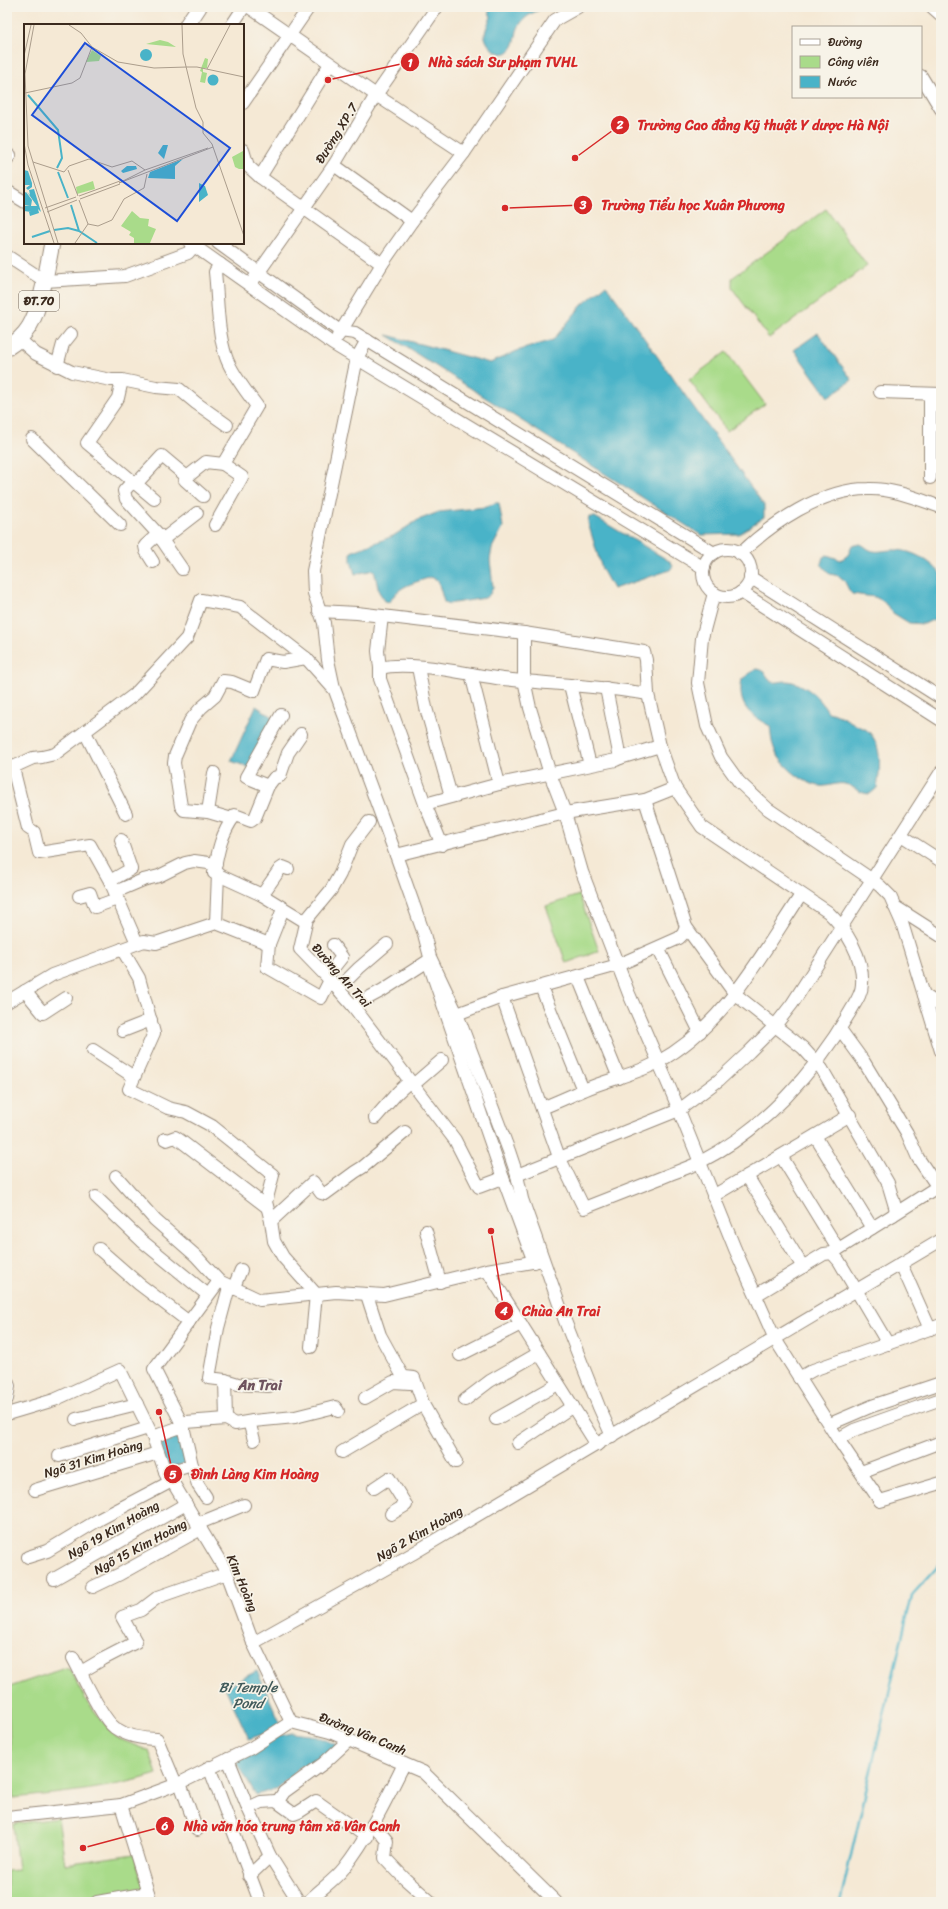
<svg xmlns="http://www.w3.org/2000/svg" width="948" height="1909" font-family="Sriracha,sans-serif">
<rect width="100%" height="100%" fill="#f7f3e8"/>
<filter id="ink" filterUnits="userSpaceOnUse"><feTurbulence type="fractalNoise" baseFrequency=".025" numOctaves="2"/><feDisplacementMap in="SourceGraphic" scale="8" xChannelSelector="R" yChannelSelector="G"/><feConvolveMatrix kernelMatrix="1 2 1 2 8 2 1 2 1" color-interpolation-filters="sRGB"/></filter>
<filter id="wash" filterUnits="userSpaceOnUse"><feTurbulence type="fractalNoise" baseFrequency=".012" numOctaves="4" result="noise"/><feDisplacementMap in="SourceGraphic" scale="16" xChannelSelector="R" yChannelSelector="G"/><feGaussianBlur stdDeviation="0.9" result="paint"/><feColorMatrix in="noise" values="0 0 0 0 0 0 0 0 0 0 0 0 0 0 0 0 0 1.4 0 .05"/><feComposite in="paint" operator="in"/></filter>
<g filter="url(#wash)">
<rect width="100%" height="100%" fill="#f5e9d5"/>
<g fill="#a9db8a" stroke="#728254">
<path d="M826,209L867,266L769,338L732,288V278Z"/>
<path d="M726,352L765,404L727,431L689,380Z"/>
<path d="M579,895L599,951L566,963L546,906Z"/>
<path d="M65,1668L70,1670L86,1700L115,1737L149,1751L157,1774C111,1789 62,1793 13,1798L7,1688Z"/>
<path d="M58,1818L65,1864L134,1854L145,1891L80,1902H7V1871L18,1870L13,1824Z"/>
</g>
<g fill="#49b3c8" stroke="#426e73">
<path d="M487,7H547C535,11 521,17 517,31C516,36 515,44 512,48C503,61 487,48 485,37C484,32 489,22 491,17Z"/>
<path d="M606,285L764,505V517L739,534L701,535L387,335L490,363L517,351L553,340L582,305Z"/>
<path d="M818,333L852,380L828,397L794,350Z"/>
<path d="M495,503H499L503,527L492,548L490,560L493,587L490,594L485,598L448,604L444,602L438,581L431,577C415,583 398,585 390,602L385,601L379,592L374,570L355,574L351,561V552L393,536L418,520L439,512L486,507Z"/>
<path d="M589,517H595L671,562L673,566L670,570L613,589L602,569L588,523Z"/>
<path d="M860,544C864,545 867,549 870,550C877,553 885,550 892,550C910,549 930,560 941,574V616L924,624L909,623L893,613L883,601L875,597L852,594L849,590L844,580L839,576L830,574L821,564L823,557L827,555L841,560L848,555L852,546Z"/>
<path d="M756,669C765,670 766,675 771,682C776,683 781,681 787,681C804,683 820,697 828,712C838,714 844,718 853,723C858,727 864,727 869,732C883,747 880,770 877,788L870,794C856,793 855,786 845,784C838,782 828,787 820,786C803,784 780,764 774,748C771,741 771,733 770,726C749,715 737,705 742,679Z"/>
<path d="M256,706L278,720L251,768L231,761Z"/>
<path d="M182,1431L191,1462L167,1469L157,1440Z"/>
<path d="M257,1671L282,1727L249,1739L225,1687Z"/>
<path d="M292,1733L317,1736L338,1746L320,1761L300,1767L278,1788L256,1795L235,1759L279,1736Z"/>
</g>
<g fill="none" stroke-linecap="round" stroke-linejoin="round">
<path stroke="#49b3c8" stroke-width="2.5" d="M840,1902L912,1595L941,1563"/>
</g>
</g>
<g filter="url(#ink)">
<g fill="none" stroke-linecap="round" stroke-linejoin="round">
<defs>
<g id="minor">
<path d="M249,7L376,95L464,153"/>
<path d="M932,7L941,15"/>
<path d="M232,25L244,7"/>
<path d="M921,76L941,109"/>
<path d="M243,103L309,7"/>
<path d="M243,150L248,166L260,177L382,264"/>
<path d="M7,159L10,155"/>
<path d="M334,165L412,221"/>
<path d="M260,177L330,64"/>
<path d="M7,191L25,202"/>
<path d="M190,243L333,344L704,568"/>
<path d="M218,243L340,331L355,333L714,553"/>
<path d="M7,256L45,281L125,276L188,253L194,246"/>
<path d="M254,279L334,165L376,95L437,7"/>
<path d="M338,336L382,264L412,221L464,153L555,20L578,7"/>
<path d="M19,339L36,354L72,372L111,380H122L156,387L179,389L196,403L227,425"/>
<path d="M367,340L357,358L313,571L314,593L324,623L328,660L334,688L396,855L424,934L430,957L457,1014L509,1151L517,1175L522,1199L565,1321L599,1407L612,1436"/>
<path d="M57,366L63,344L71,334"/>
<path d="M122,380L118,398L87,443L154,499"/>
<path d="M880,392L941,394"/>
<path d="M930,394V478"/>
<path d="M32,439L120,525"/>
<path d="M187,477L185,480L203,496"/>
<path d="M133,481L124,491L126,499L158,534L182,569"/>
<path d="M136,484L162,456L187,477L206,462L223,464"/>
<path d="M215,525L242,477L223,464L257,406C247,393 231,372 226,357C217,330 218,299 215,272L220,264"/>
<path d="M162,540L197,513"/>
<circle cx="727" cy="573" r="24"/>
<path d="M740,554C772,523 821,489 868,489C892,488 918,499 941,507"/>
<path d="M153,562L146,551L145,546L158,534"/>
<path d="M750,577L941,698"/>
<path d="M741,592L941,720"/>
<path d="M714,593L702,638L698,683L707,726L721,757L739,782L768,809L871,879L880,886L890,896L902,923L941,1051"/>
<path d="M319,611L357,613L524,633L644,652L646,660L648,694L660,746L675,788L702,827L828,912C846,929 864,958 862,984C862,994 855,1003 850,1012C815,1072 763,1130 700,1162C688,1168 675,1172 663,1177C637,1187 610,1198 584,1208L559,1157L502,997"/>
<path d="M524,633V680L530,708L550,774L565,813L582,872L629,994L672,1093L735,1249L775,1339L838,1439L880,1501L941,1483"/>
<path d="M418,667L426,708L451,796"/>
<path d="M380,668L378,651L382,616"/>
<path d="M471,674L499,784"/>
<path d="M570,685L590,765"/>
<path d="M85,732L126,814"/>
<path d="M301,734L288,753L280,776L274,778L268,786L255,818L251,821L235,815C221,834 218,851 214,873L262,895L306,922"/>
<path d="M620,758L660,746"/>
<path d="M7,763L14,772L28,828L34,832L39,853L90,845L110,881L137,943"/>
<path d="M11,768L33,758L42,757L55,754L135,694L187,638L201,600L240,607L306,658L333,688"/>
<path d="M214,773L208,812L232,819"/>
<path d="M268,786L246,777L281,715"/>
<path d="M675,788L645,800L686,927L735,994L803,1048L822,1069L888,1183L896,1210L893,1215L832,1253"/>
<path d="M425,804L499,784L616,760L620,758L606,688"/>
<path d="M208,812L184,810L181,806L174,763L175,756L190,721L201,708L215,696L223,681L232,682L254,691L266,659L283,662L306,658"/>
<path d="M369,822L352,844L340,874L331,890L307,919L300,949L330,980L353,1006L455,1140L479,1187L503,1178"/>
<path d="M901,835L941,861"/>
<path d="M442,845L425,804L380,679V668C410,660 470,675 503,679C551,684 600,686 648,694"/>
<path d="M396,855L565,813L645,800"/>
<path d="M110,881L131,869L121,840"/>
<path d="M115,892L143,880L159,876L185,863L194,861L216,864"/>
<path d="M262,895L280,869L283,867L288,869"/>
<path d="M79,896L90,893L95,907L117,899"/>
<path d="M894,906L941,936"/>
<path d="M283,909L269,944L267,967L321,998L330,980"/>
<path d="M216,923L218,874"/>
<path d="M658,948L700,1032"/>
<path d="M122,949L139,978L154,1033L129,1089L168,1108L186,1112L212,1126L273,1175L266,1202L271,1221"/>
<path d="M327,976L342,957L333,945"/>
<path d="M578,977L619,1078"/>
<path d="M541,987L583,1090"/>
<path d="M338,989L359,968L387,944"/>
<path d="M25,991L43,1013L66,998"/>
<path d="M924,995L941,1006"/>
<path d="M7,1002L52,975L144,941L156,943L216,923L269,944"/>
<path d="M353,1006L383,990L428,961L503,1178L534,1262"/>
<path d="M457,1014L502,997L618,965L679,938L683,934L686,927"/>
<path d="M840,1029L864,1062L907,1133L918,1158L941,1192"/>
<path d="M123,1031L151,1020"/>
<path d="M93,1050L134,1077"/>
<path d="M413,1085L442,1060"/>
<path d="M542,1108C557,1102 570,1096 584,1090C608,1079 635,1075 658,1062C724,1026 761,955 801,895"/>
<path d="M375,1118L398,1092L410,1081"/>
<path d="M815,1136L872,1228"/>
<path d="M165,1139L167,1140L175,1137L181,1141L267,1207"/>
<path d="M781,1156L838,1249"/>
<path d="M517,1175L679,1110L719,1080L749,1052L774,1027L792,1004L941,772"/>
<path d="M116,1176L155,1220L196,1256L219,1281"/>
<path d="M747,1176L803,1267"/>
<path d="M713,1196L850,1115"/>
<path d="M96,1197L142,1241L208,1295"/>
<path d="M893,1215L937,1187"/>
<path d="M426,1231L440,1282"/>
<path d="M99,1249L139,1284L189,1322"/>
<path d="M901,1264L930,1329"/>
<path d="M487,1270L597,1445"/>
<path d="M229,1287L218,1328L209,1378L225,1380L238,1384L269,1386"/>
<path d="M233,1289L241,1270"/>
<path d="M367,1295L380,1335L402,1375L405,1377L414,1378L424,1406L456,1462"/>
<path d="M756,1295L824,1254L832,1253L839,1261L888,1344"/>
<path d="M311,1347L316,1294L283,1257L274,1241L271,1221L313,1182L321,1193L325,1194L355,1172L363,1167L405,1132"/>
<path d="M460,1355L521,1324"/>
<path d="M799,1378L813,1370L941,1325"/>
<path d="M7,1381L9,1386L7,1399"/>
<path d="M365,1398L393,1382L410,1383L413,1382"/>
<path d="M465,1400L490,1381L539,1353"/>
<path d="M7,1414L54,1400L120,1370L153,1437L167,1477L172,1481L227,1573L253,1643L291,1722"/>
<path d="M76,1419L137,1404"/>
<path d="M226,1419L235,1424L253,1421"/>
<path d="M496,1419L558,1384"/>
<path d="M830,1424L872,1406L941,1383"/>
<path d="M153,1437L183,1426L154,1369L219,1281L260,1300L336,1292L384,1295L487,1270L543,1260"/>
<path d="M838,1439L854,1430L941,1399"/>
<path d="M254,1440L250,1425L253,1421L295,1417L335,1407L338,1411"/>
<path d="M518,1443L573,1406"/>
<path d="M342,1452L423,1404"/>
<path d="M59,1456L148,1428"/>
<path d="M192,1465L198,1485L206,1497"/>
<path d="M861,1472L941,1442"/>
<path d="M165,1473L192,1465L183,1426L186,1422L226,1419L225,1380"/>
<path d="M374,1488L389,1478L406,1505L391,1514"/>
<path d="M35,1490L158,1453"/>
<path d="M197,1524L244,1505"/>
<path d="M28,1557L47,1551L100,1519L172,1481"/>
<path d="M54,1579L186,1504"/>
<path d="M93,1587L120,1574L201,1529"/>
<path d="M253,1643L412,1554L941,1240"/>
<path d="M73,1658C82,1674 101,1718 115,1728C127,1736 143,1739 157,1739L176,1784"/>
<path d="M81,1672L103,1659L136,1642L122,1617L141,1610L158,1597L227,1573"/>
<path d="M228,1759L248,1808L270,1856L299,1902"/>
<path d="M209,1767L260,1902"/>
<path d="M180,1783L197,1830"/>
<path d="M278,1801L284,1792L324,1763L349,1740"/>
<path d="M121,1805L151,1902"/>
<path d="M248,1808L261,1802L276,1801L294,1814L299,1812L316,1801L367,1837"/>
<path d="M7,1817L121,1805L180,1783L251,1748L291,1722L330,1732L423,1772L556,1902"/>
<path d="M373,1824L387,1841L385,1858L405,1879L431,1902"/>
<path d="M249,1876L270,1856"/>
<path d="M97,1902L148,1893"/>
<path d="M308,1902C319,1890 334,1881 344,1868C369,1836 386,1800 404,1764"/>
</g>
<g id="major">
<path d="M187,25L199,7"/>
<path d="M7,348C15,343 24,335 29,327C42,305 47,268 52,243"/>
</g>
</defs>
<use href="#minor" stroke="#988a7a" stroke-width="14"/>
<use href="#major" stroke="#988a7a" stroke-width="17"/>
<use href="#minor" stroke="#fff" stroke-width="12"/>
<use href="#major" stroke="#fff" stroke-width="15"/>
</g>
</g>
<g text-anchor="middle" stroke-width="3.5" stroke-linejoin="round" paint-order="stroke">
<rect fill="#f7f3e8" stroke="#73665b" stroke-width="1" x="19" y="291" width="40" height="20" rx="3"/>
<g font-size="12" font-weight="bold" fill="#3b2a1e">
<text x="39" y="305">ĐT.70</text>
</g>
<g font-size="13" fill="#3b2a1e" stroke="#f7f3e8">
<text transform="translate(336 133) rotate(-58)" y="5">Đường XP.7</text>
<text transform="translate(342 975) rotate(48)" y="5">Đường An Trai</text>
<text transform="translate(93 1458) rotate(-17)" y="5">Ngõ 31 Kim Hoàng</text>
<text transform="translate(113 1529) rotate(-30)" y="5">Ngõ 19 Kim Hoàng</text>
<text transform="translate(419 1533) rotate(-30)" y="5">Ngõ 2 Kim Hoàng</text>
<text transform="translate(140 1546) rotate(-28)" y="5">Ngõ 15 Kim Hoàng</text>
<text transform="translate(243 1583) rotate(67)" y="5">Kim Hoàng</text>
<text transform="translate(363 1733) rotate(22)" y="5">Đường Vân Canh</text>
</g>
<g font-size="14" font-weight="bold" fill="#6e535e" stroke="#f7f3e8">
<text x="260" y="1390">An Trai</text>
</g>
<g font-size="14" font-style="italic" fill="#405a5a" stroke="#f7f3e8">
<text x="248" y="1692">Bi Temple<tspan x="248" dy="16">Pond</tspan></text>
</g>
</g>
<g transform="translate(24 24)">
<rect width="220" height="220" fill="#f5e9d5"/>
<path d="M136,16L144,18L152,23L122,20ZM68,26L77,32L75,37L62,38ZM181,34L184,35L183,44H179V48L183,49L181,59L176,58L178,48L176,47ZM219,127L220,145H215L211,143L208,133ZM69,157L71,165L53,170L52,163ZM108,187L116,194L125,195L124,202L132,205L126,219H110V214L105,211L107,208L97,202Z" fill="#a9db8a"/>
<path d="M116 31a6 6 0 1 1 12 0a6 6 0 1 1-12 0ZM183.5 56a5.5 5.5 0 1 1 11 0a5.5 5.5 0 1 1-11 0ZM139,121H144L140,135L134,129ZM159,135L151,142V155L124,154L126,148ZM103,142H112L113,145L99,149L97,147ZM0,146L4,147L8,159V163L4,166L2,164L6,161H0ZM175,159L181,162L184,171L175,178ZM10,165L17,188L14,185L15,189L6,192L5,188H7L0,187V182H6L0,181V169L2,168L8,176L7,182H13L3,168L6,171L5,166Z" fill="#49b3c8"/>
<path fill="none" stroke="#49b3c8" stroke-width="2" d="M4,71L34,106L38,134L33,144M34,148L44,174M47,181L55,207M30,206L44,204L55,207L73,219M8,213L26,207"/>
<path fill="none" stroke="#ab9d8c" stroke-width="1" d="M10,1L1,50L4,122L34,219M45,1L57,9L68,23L94,38L130,44L163,43M158,1L159,30L172,84L179,98V109L188,120L220,212M0,32L7,1M163,43H173L220,53M183,45L206,1M1,69L48,59L56,54L68,23M0,119L4,141L30,219M184,124L121,146L95,159L189,123M9,138L40,148L45,142L65,135L88,143L108,137L121,146M44,146L54,172M55,172L96,157M56,175L96,160M55,176L64,200L74,202L88,196L100,175L120,164L123,150M21,184L52,173M23,188L53,176M51,219L64,200"/>
<path fill="#1d4ed8" fill-opacity="0.15" stroke="#1d4ed8" stroke-width="2" d="M61,19L206,124L153,197L8,91Z"/>
<rect width="220" height="220" fill="none" stroke="#3b2a1e" stroke-width="2"/>
</g>
<path fill="none" stroke="#d62828" stroke-width="1.5" d="M328 80L410 62M575 158L620 125M505 208L583 205M491 1231L504 1311M159 1412L173 1474M83 1848L165 1826"/>
<g fill="#d62828" stroke="#f7f3e8" stroke-width="1.5">
<circle cx="328" cy="80" r="4"/>
<circle cx="575" cy="158" r="4"/>
<circle cx="505" cy="208" r="4"/>
<circle cx="491" cy="1231" r="4"/>
<circle cx="159" cy="1412" r="4"/>
<circle cx="83" cy="1848" r="4"/>
<circle cx="410" cy="62" r="10"/>
<circle cx="620" cy="125" r="10"/>
<circle cx="583" cy="205" r="10"/>
<circle cx="504" cy="1311" r="10"/>
<circle cx="173" cy="1474" r="10"/>
<circle cx="165" cy="1826" r="10"/>
</g>
<g font-size="12" text-anchor="middle" font-weight="bold" fill="#fff">
<text x="410" y="67">1</text>
<text x="620" y="129">2</text>
<text x="583" y="209">3</text>
<text x="504" y="1315">4</text>
<text x="173" y="1479">5</text>
<text x="165" y="1830">6</text>
</g>
<g font-size="14" text-anchor="middle" font-weight="bold" fill="#d62828" stroke="#f7f3e8" stroke-width="3.5" stroke-linejoin="round" paint-order="stroke">
<text x="503" y="67">Nhà sách Sư phạm TVHL</text>
<text x="763" y="130">Trường Cao đẳng Kỹ thuật Y dược Hà Nội</text>
<text x="693" y="210">Trường Tiểu học Xuân Phương</text>
<text x="561" y="1316">Chùa An Trai</text>
<text x="255" y="1479">Đình Làng Kim Hoàng</text>
<text x="292" y="1831">Nhà văn hóa trung tâm xã Vân Canh</text>
</g>
<rect width="948" height="1909" fill="none" stroke="#f7f3e8" stroke-width="24"/>
<rect x="792" y="26" width="130" height="72" fill="#f7f3e8" stroke="#aca397"/>
<rect x="800" y="39" width="20" height="6" fill="#ffffff" stroke="#aca397"/>
<text x="828" y="46" font-size="12" fill="#3b2a1e">Đường</text>
<rect x="800" y="56" width="20" height="12" fill="#a9db8a" stroke="#aca397"/>
<text x="828" y="66" font-size="12" fill="#3b2a1e">Công viên</text>
<rect x="800" y="76" width="20" height="12" fill="#49b3c8" stroke="#aca397"/>
<text x="828" y="86" font-size="12" fill="#3b2a1e">Nước</text>
</svg>
